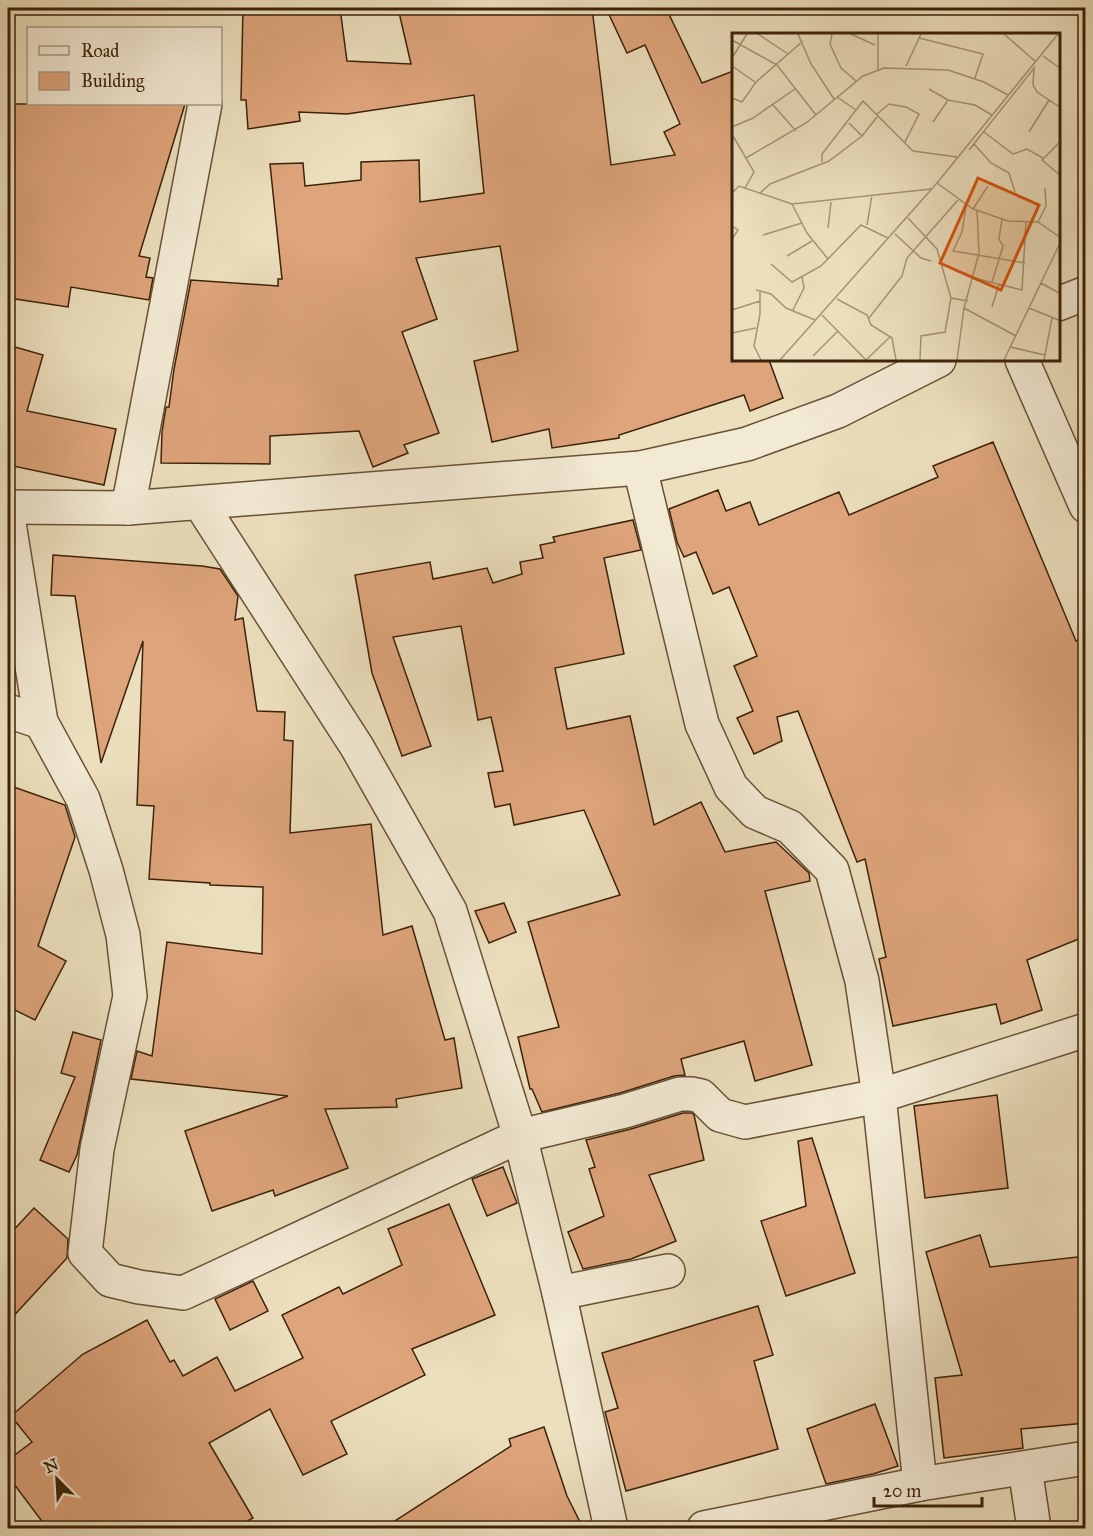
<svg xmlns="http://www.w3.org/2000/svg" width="1093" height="1536" font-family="'IM FELL Great Primer',serif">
<rect width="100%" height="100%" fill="#ecdfbd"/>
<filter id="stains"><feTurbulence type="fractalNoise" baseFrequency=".00333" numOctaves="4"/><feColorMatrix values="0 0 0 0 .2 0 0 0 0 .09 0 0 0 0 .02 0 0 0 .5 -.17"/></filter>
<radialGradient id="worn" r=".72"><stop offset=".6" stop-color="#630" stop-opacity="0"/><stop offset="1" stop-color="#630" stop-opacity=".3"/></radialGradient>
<g fill="#dea47b" stroke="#3c2209" stroke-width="1.5">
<path d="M243,8H340L347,61L411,64L398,8H592L611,165L675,155L664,132L680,124L645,45L627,53L606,8H666L702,83L733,71V360H769L783,398L750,411L744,395L619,435V438L552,448L549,429L492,442L474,361L518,351L500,246L416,258L437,319L402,332L439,433L404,445L408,453L373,467L359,431L270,436V464L161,463L162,432L166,407H169L174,369L191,280L278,286V279H282L270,164L303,163L305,186L361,180V162L419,160L420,202L484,193L474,95L347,114L299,112L300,121L248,129L246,100H241Z"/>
<path d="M8,104H185L139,256L150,258L146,277L153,278L149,300L71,287L68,307L9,298L14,267L8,266L13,227H8Z"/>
<path d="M8,345L43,355L27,411L116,429L104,485L8,465Z"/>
<path d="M993,442L1076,641L1086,637V936L1027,960L1042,1010L1001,1024L996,1004L893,1026L879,959L886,957L865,859L857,862L798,711L777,717L782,741L754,754L737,718L753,711L734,666L757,656L729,587L713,594L696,552L684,557L677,542L669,509L718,490L726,511L750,502L759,525L839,492L849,515L938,477L933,466Z"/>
<path d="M633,520L641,550L604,558L624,654L555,668L567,729L630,716L654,825L701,802L725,852L776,842L809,873L810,881L765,891L812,1065L755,1081L744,1041L681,1059L685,1075L674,1076L620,1093L542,1112L532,1089H530L518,1037L559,1027L528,922L620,895L584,810L514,825L510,804L495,807L488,773L503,771L491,717L478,720L461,626L393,637L431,746L402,756L372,673L355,575L430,562L433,579L487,568L493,583L522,574L520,562L543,558L540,545L555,542L553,537Z"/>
<path d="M53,555L202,566L220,569L238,596L235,620L243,618L257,711L285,712L284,740L293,741L290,833L371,824L383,935L412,926L445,1040L454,1038L462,1088L396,1099L397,1107L325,1109L348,1168L275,1196L273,1190L212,1211L185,1131L288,1096L131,1079L137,1051L152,1056L167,942L262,954L263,887L210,885V883L149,879L154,806L137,805L143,641L101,763L75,596L51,595Z"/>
<path d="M8,785L65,805L75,837L38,946L66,961L35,1020L15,1010L12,1019H8Z"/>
<path d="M504,903L516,932L489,943L475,911Z"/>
<path d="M73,1032L101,1040L77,1155L69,1172L40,1160L75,1077L61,1073Z"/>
<path d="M997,1095L1008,1188L925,1198L914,1106Z"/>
<path d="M683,1113H692L694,1115L704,1160L649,1175L676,1241L631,1259L583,1269L568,1232L604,1216L589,1169L595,1167L586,1140L631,1129Z"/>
<path d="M812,1138L855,1273L786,1296L761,1221L806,1206L798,1141Z"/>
<path d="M503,1167L517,1203L487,1216L472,1179Z"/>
<path d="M449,1204L495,1315L412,1349L425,1375L331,1421L347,1454L303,1475L270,1409L209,1443L253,1518L235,1528H47L8,1476V1460L32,1442L11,1416L83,1354L147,1320L170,1362L174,1360L183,1376L217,1357L235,1391L303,1358L282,1315L339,1287L343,1294L402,1265L388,1229Z"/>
<path d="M34,1208L68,1239L67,1258L8,1322V1236Z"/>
<path d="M980,1235L990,1267L1086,1256V1423L1021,1429L1023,1448L944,1458L935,1378L962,1375L926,1252Z"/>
<path d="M253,1281L268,1311L230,1330L215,1299Z"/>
<path d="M758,1306L773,1355L754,1361L778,1449L626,1491L605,1412L618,1408L602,1353Z"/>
<path d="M875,1404L898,1466L873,1474L826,1484L807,1429Z"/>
<path d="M544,1427L567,1496L583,1528H384L511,1446L509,1439Z"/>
</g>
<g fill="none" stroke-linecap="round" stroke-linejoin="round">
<defs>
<g id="minor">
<path d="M1058,304L1086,293"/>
<path d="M1022,360L1086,506"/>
<path d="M640,468L702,724L731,787L755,812L790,827L832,870L862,981L879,1096L920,1484"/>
<path d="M200,503L357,747L450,911L520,1136L559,1293L611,1528"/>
<path d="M8,507L128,508L640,468L747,444L838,411L939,360"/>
<path d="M128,508L205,104"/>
<path d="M8,517L41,722L83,799L106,870L123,935L130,996L97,1149L85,1253L110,1280L139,1287L183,1293L520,1136L625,1111L680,1094H691L701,1096L720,1115L745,1122L879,1096L1086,1030"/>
<path d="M8,711L41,722"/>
<path d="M559,1293L668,1271"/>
<path d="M1025,1468L1034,1528"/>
<path d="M704,1528L920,1484L1086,1458"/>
</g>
</defs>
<use href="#minor" stroke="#685136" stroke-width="36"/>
<use href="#minor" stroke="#f3ead4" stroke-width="33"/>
</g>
<g transform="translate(732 33)">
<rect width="328" height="328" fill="#ecdfbd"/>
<path fill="none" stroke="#a69375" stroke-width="1.5" d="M26,1L56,21M66,1L79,31L102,66M100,1L98,11L109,35L124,48M119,1L143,12M146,1V37M272,1L304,29M187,5L251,21L243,45M0,7L45,32L84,82M311,23L329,36M0,25L15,1M0,33L23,49M174,33L189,1M302,36L301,52L305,59L329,75M197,56L216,67M105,64L124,77M0,65L10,69L24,49L71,8M41,72L64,98M144,82L157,71L174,74L187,81L173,109M201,89L216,67L243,72L260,82M117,90L130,103L145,84M0,94L21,85L63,56M252,99L281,121L295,116L311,125M297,99L317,67M0,101L22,139L13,155M329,108L310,127L329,143M242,111L259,130L277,140L283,159M237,117L303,34M14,125L74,90L131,43L152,35L216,37L252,49L276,62M90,129V121L131,68L181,118L225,124M205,150L241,176L276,188L306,189L329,205M0,160L7,153L60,171L199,156M28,160L38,151L97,128L130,103M60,171L75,200L96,226M234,173L230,199L221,218L293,230M241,176L256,153M245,177L247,220L232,275L284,303M176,185L205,216L219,265L236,268M306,189L314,173L313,155M135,192L140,162M0,193L6,197L0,206M96,195L99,169M163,201L189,225L199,228M31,202L70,190M55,223L80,208M39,231L60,249L89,233L129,192L156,205M242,245L290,257L294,188M260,249L271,213L267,206L270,186M309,250L329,261M24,257L28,258V281L22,313L29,327M28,258L39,261L54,275L83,287M105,266L135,282L139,292L160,305L164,327M260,274L267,251M297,275L329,288M0,277L28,268M61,277L72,255L70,244M90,282L134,327L158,304M137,285L170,243L175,225L226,167M0,300L24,295M278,314L313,322M81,323L106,298M48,327L205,150L326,1M188,327L189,303L213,299L219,265M225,327L232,275M272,327L329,208M312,327L320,285"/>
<path fill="#d7540c" fill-opacity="0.15" stroke="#d7540c" stroke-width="3" d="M246,145L307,172L269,257L208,230Z"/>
<rect width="328" height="328" fill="none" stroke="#3c2209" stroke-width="3"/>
</g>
<rect width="1093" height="1536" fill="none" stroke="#ecdfbd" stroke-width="30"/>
<rect x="9" y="9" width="1075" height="1518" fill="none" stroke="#3c2209" stroke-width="3"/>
<rect x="15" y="15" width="1063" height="1506" fill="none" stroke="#3c2209" stroke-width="1.5"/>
<rect x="27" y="27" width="195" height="78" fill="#f3ead4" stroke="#aa9a83" stroke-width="1.5"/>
<rect x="39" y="46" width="30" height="9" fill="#f3ead4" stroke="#aa9a83" stroke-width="1.5"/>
<text x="81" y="57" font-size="18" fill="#3c2209">Road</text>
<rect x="39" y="72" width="30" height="18" fill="#dea47b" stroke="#aa9a83" stroke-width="1.5"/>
<text x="81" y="87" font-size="18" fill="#3c2209">Building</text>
<g transform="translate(57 1479) rotate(336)" stroke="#f3ead4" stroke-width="4.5" paint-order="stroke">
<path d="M0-4.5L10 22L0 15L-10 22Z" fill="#3c2209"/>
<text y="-9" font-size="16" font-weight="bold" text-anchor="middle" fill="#3c2209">N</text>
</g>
<path d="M874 1497v9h108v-9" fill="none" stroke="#3c2209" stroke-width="3"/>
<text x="883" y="1497" font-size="18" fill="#3c2209" stroke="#f3ead4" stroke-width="4.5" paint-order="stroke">20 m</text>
<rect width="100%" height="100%" filter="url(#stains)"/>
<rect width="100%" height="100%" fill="url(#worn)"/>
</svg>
